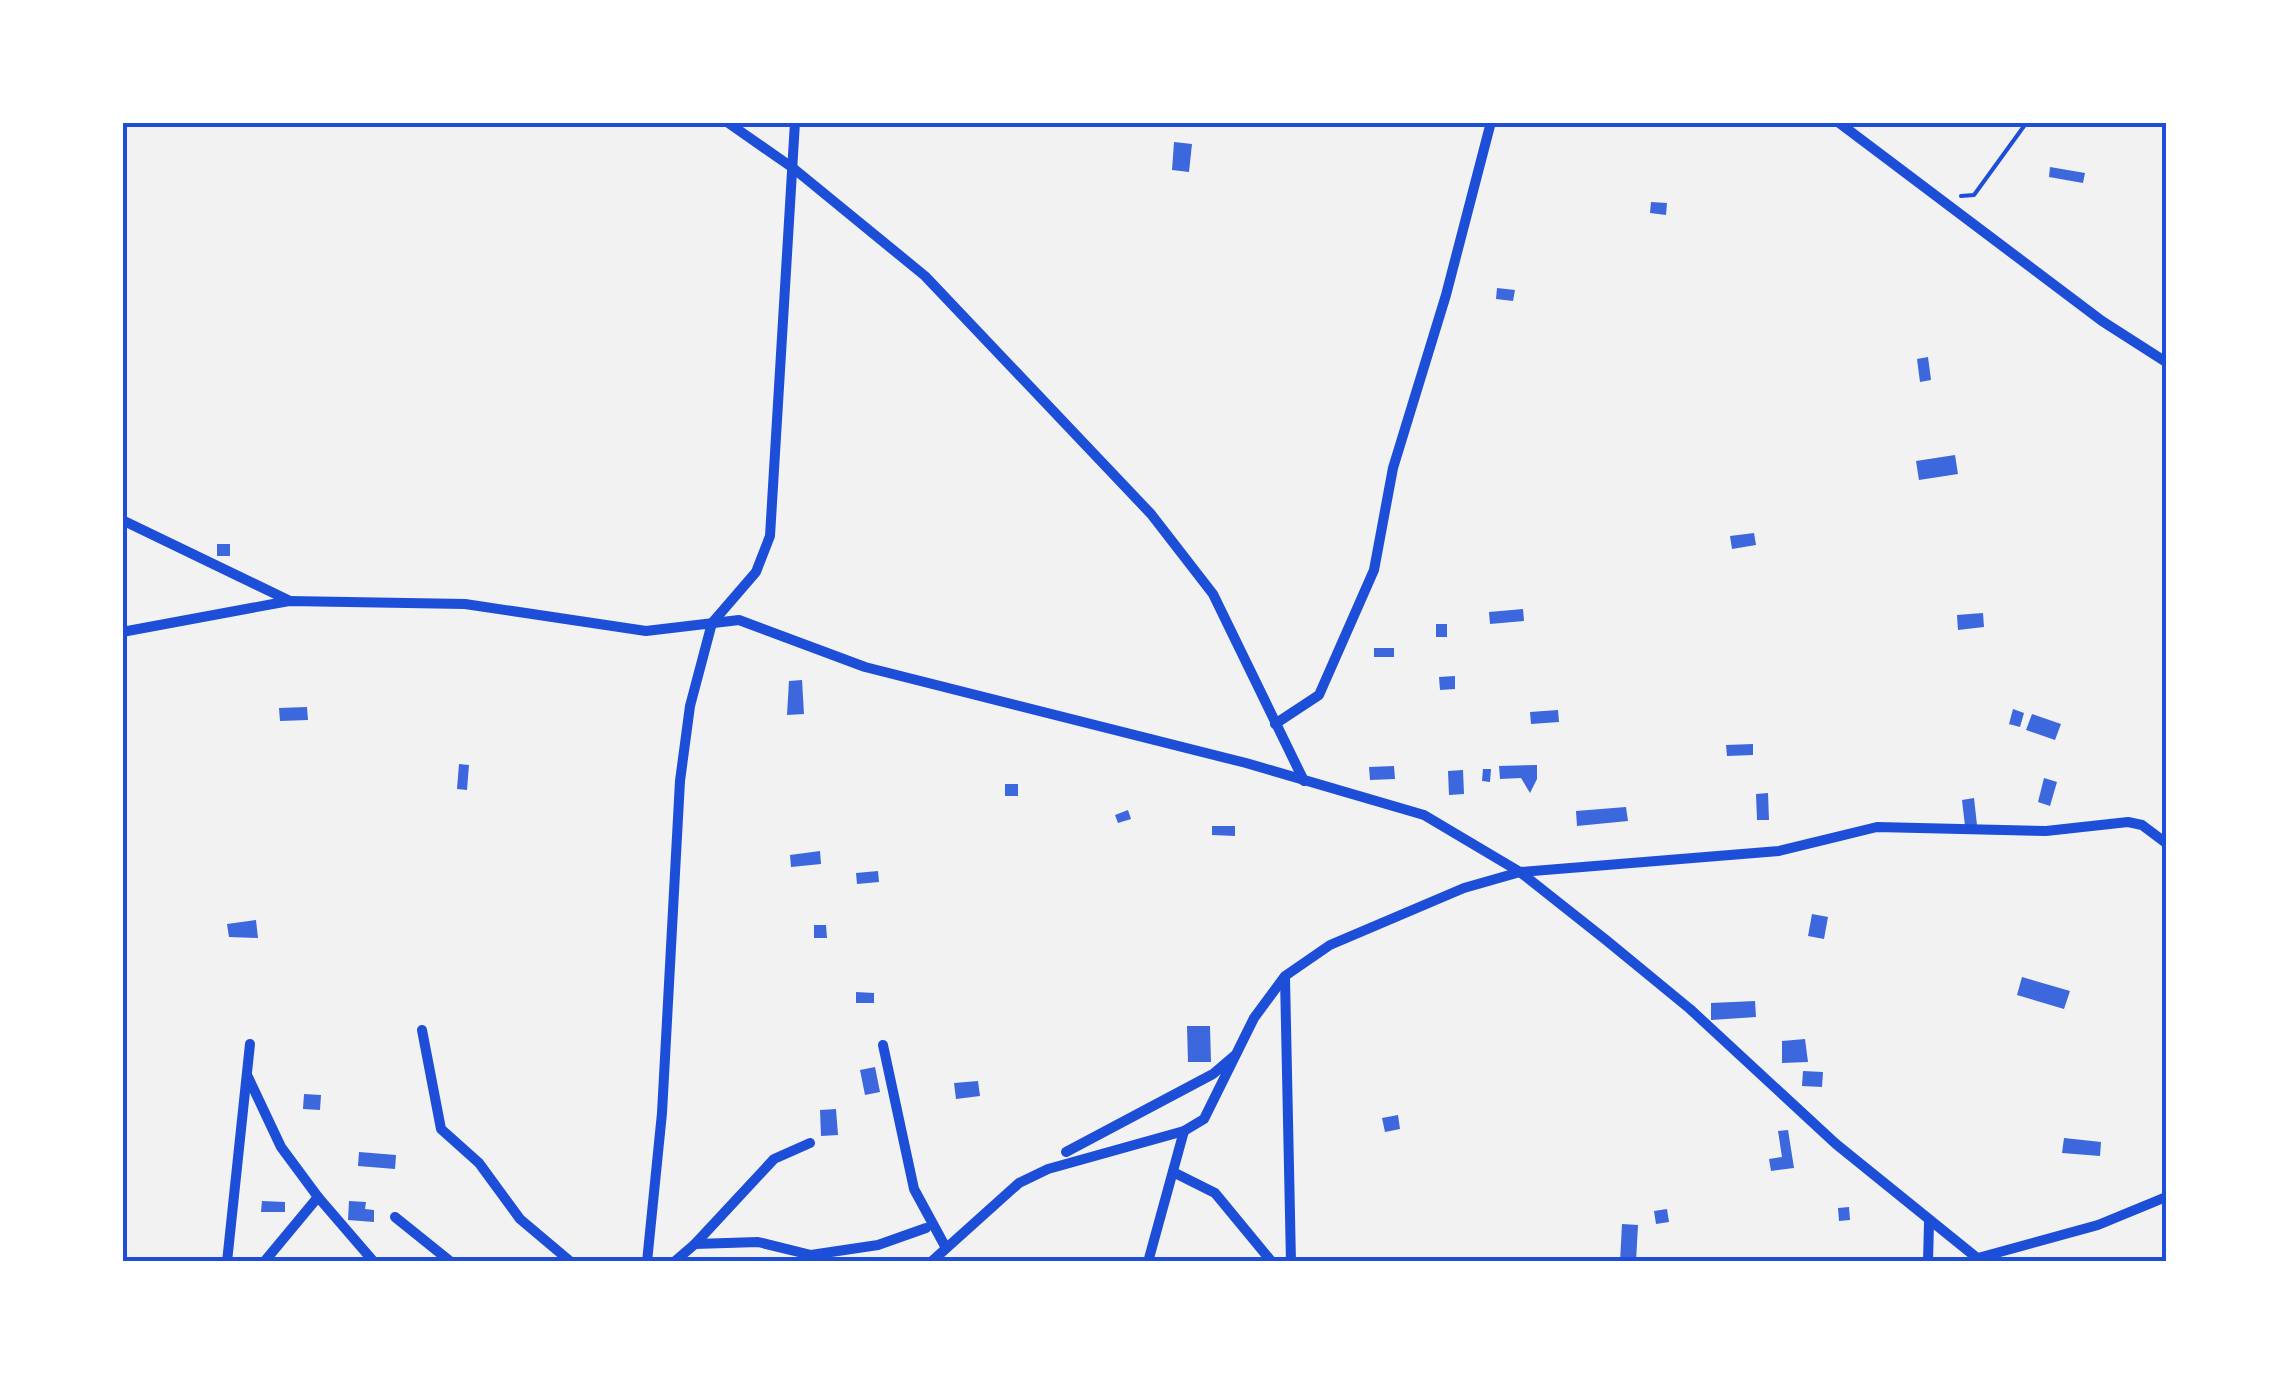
<svg xmlns="http://www.w3.org/2000/svg" width="2289" height="1384" font-family="'DejaVu Sans',sans-serif">
<rect width="100%" height="100%" fill="#f2f2f2"/>
<g fill="#3d67dc">
<path d="M1174,142L1192,144L1189,172L1172,170Z"/>
<path d="M2050,167L2085,173L2083,183L2049,177Z"/>
<path d="M1651,202L1667,203L1666,215L1650,213Z"/>
<path d="M1497,288L1515,290L1513,301L1496,299Z"/>
<path d="M1928,357L1931,380L1920,382L1917,359Z"/>
<path d="M1955,455L1958,474L1919,480L1916,461Z"/>
<path d="M1754,533L1756,545L1732,549L1730,536Z"/>
<rect x="217" y="544" width="13" height="12"/>
<path d="M1523,609L1524,621L1490,624L1489,612Z"/>
<path d="M1983,613L1984,627L1958,630L1957,615Z"/>
<rect x="1436" y="624" width="11" height="13"/>
<rect x="1374" y="648" width="20" height="9"/>
<path d="M1455,676V689L1440,690L1439,677Z"/>
<path d="M802,680L804,714L787,715L789,681Z"/>
<path d="M307,707L308,720L280,721L279,708Z"/>
<path d="M2013,709L2024,713L2020,727L2009,724Z"/>
<path d="M1558,710L1559,722L1531,724L1530,712Z"/>
<path d="M2032,714L2061,724L2055,740L2026,730Z"/>
<path d="M1753,744V755L1727,756L1726,745Z"/>
<path d="M459,764L469,765L467,790L457,789Z"/>
<path d="M1537,765V779L1530,793L1521,778L1500,779L1499,766Z"/>
<path d="M1394,766L1395,779L1370,780L1369,767Z"/>
<path d="M1483,769H1491L1490,782L1482,781Z"/>
<path d="M1463,770L1464,794L1449,795L1448,771Z"/>
<path d="M2044,778L2057,782L2050,806L2038,802Z"/>
<rect x="1005" y="784" width="13" height="12"/>
<path d="M1768,793L1769,820H1757L1756,794Z"/>
<path d="M1974,798L1977,825L1965,826L1962,800Z"/>
<path d="M1626,807L1628,821L1577,826L1576,811Z"/>
<path d="M1128,810L1131,819L1118,823L1115,815Z"/>
<path d="M1212,826H1235V836L1212,835Z"/>
<path d="M820,851L821,864L791,867L790,855Z"/>
<path d="M878,871L879,882L857,884L856,873Z"/>
<path d="M1812,914L1828,917L1824,939L1808,936Z"/>
<path d="M256,920L258,938L229,937L227,924Z"/>
<path d="M814,925H826L827,938H814Z"/>
<path d="M2022,977L2070,991L2064,1009L2017,995Z"/>
<path d="M856,992L874,993V1003H856Z"/>
<path d="M1755,1001L1756,1017L1711,1020V1003Z"/>
<path d="M1187,1026H1210L1211,1062H1188Z"/>
<path d="M1805,1039L1808,1062L1782,1063V1041Z"/>
<path d="M875,1067L880,1092L865,1095L860,1070Z"/>
<path d="M1803,1071L1823,1072L1822,1087L1802,1086Z"/>
<path d="M978,1081L980,1096L956,1099L954,1083Z"/>
<path d="M304,1094L321,1095L320,1110L303,1109Z"/>
<path d="M836,1109L838,1135L821,1136L820,1110Z"/>
<path d="M1398,1115L1400,1129L1385,1132L1382,1118Z"/>
<path d="M1788,1130L1794,1168L1771,1171L1769,1159L1782,1157L1778,1131Z"/>
<path d="M2064,1138L2101,1142L2100,1156L2062,1153Z"/>
<path d="M359,1152L396,1155L395,1169L358,1166Z"/>
<path d="M262,1201L285,1202V1212H261Z"/>
<path d="M349,1201L366,1202L365,1209L374,1210V1222L348,1220Z"/>
<path d="M1849,1207L1850,1220L1839,1221L1838,1208Z"/>
<path d="M1667,1209L1669,1222L1656,1224L1654,1211Z"/>
<path d="M1622,1224L1638,1225L1636,1262H1620Z"/>
</g>
<g fill="none" stroke-linecap="round" stroke-linejoin="round">
<path stroke="#1d4ed8" stroke-width="4" d="M1961,196L1974,195L2027,122"/>
<g stroke="#1d4ed8" stroke-width="10">
<path d="M727,122L793,168L925,276L1151,514L1213,594L1304,781"/>
<path d="M1838,122L2102,321L2166,362"/>
<path d="M122,520L288,600"/>
<path d="M122,632L289,601L465,604L646,631L739,620L865,667L1246,763L1424,815L1520,872L1606,940L1690,1009L1836,1144L1982,1262"/>
<path d="M1275,724L1319,695L1374,570L1393,468L1446,295L1491,122"/>
<path d="M1285,978L1291,1262"/>
<path d="M422,1030L441,1129L479,1163L520,1219L571,1262"/>
<path d="M883,1045L914,1189L946,1248"/>
<path d="M248,1077L281,1147L318,1197"/>
<path d="M1066,1152L1213,1074L1234,1056"/>
<path d="M1173,1172L1215,1193L1272,1262"/>
<path d="M395,1217L451,1262"/>
<path d="M695,1244L774,1159L810,1143"/>
<path d="M1978,1258L2098,1225L2166,1197"/>
<path d="M227,1262L250,1044"/>
<path d="M264,1262L318,1197L374,1262"/>
<path d="M647,1262L662,1113L680,781L690,706L712,623L756,572L770,536L795,122"/>
<path d="M674,1262L695,1244L758,1242L811,1255L878,1245L926,1228"/>
<path d="M931,1262L1019,1183L1048,1169L1184,1131L1204,1119L1254,1018L1285,976L1330,945L1464,888L1520,872L1779,851L1877,827L2046,831L2128,822L2142,825L2166,843"/>
<path d="M1148,1262L1184,1131"/>
<path d="M1928,1262L1929,1223"/>
</g>
</g>
<rect width="2289" height="1384" fill="none" stroke="#ffffff" stroke-width="250"/>
<rect x="125" y="125" width="2039" height="1134" fill="none" stroke="#1d4ed8" stroke-width="4"/>
</svg>
